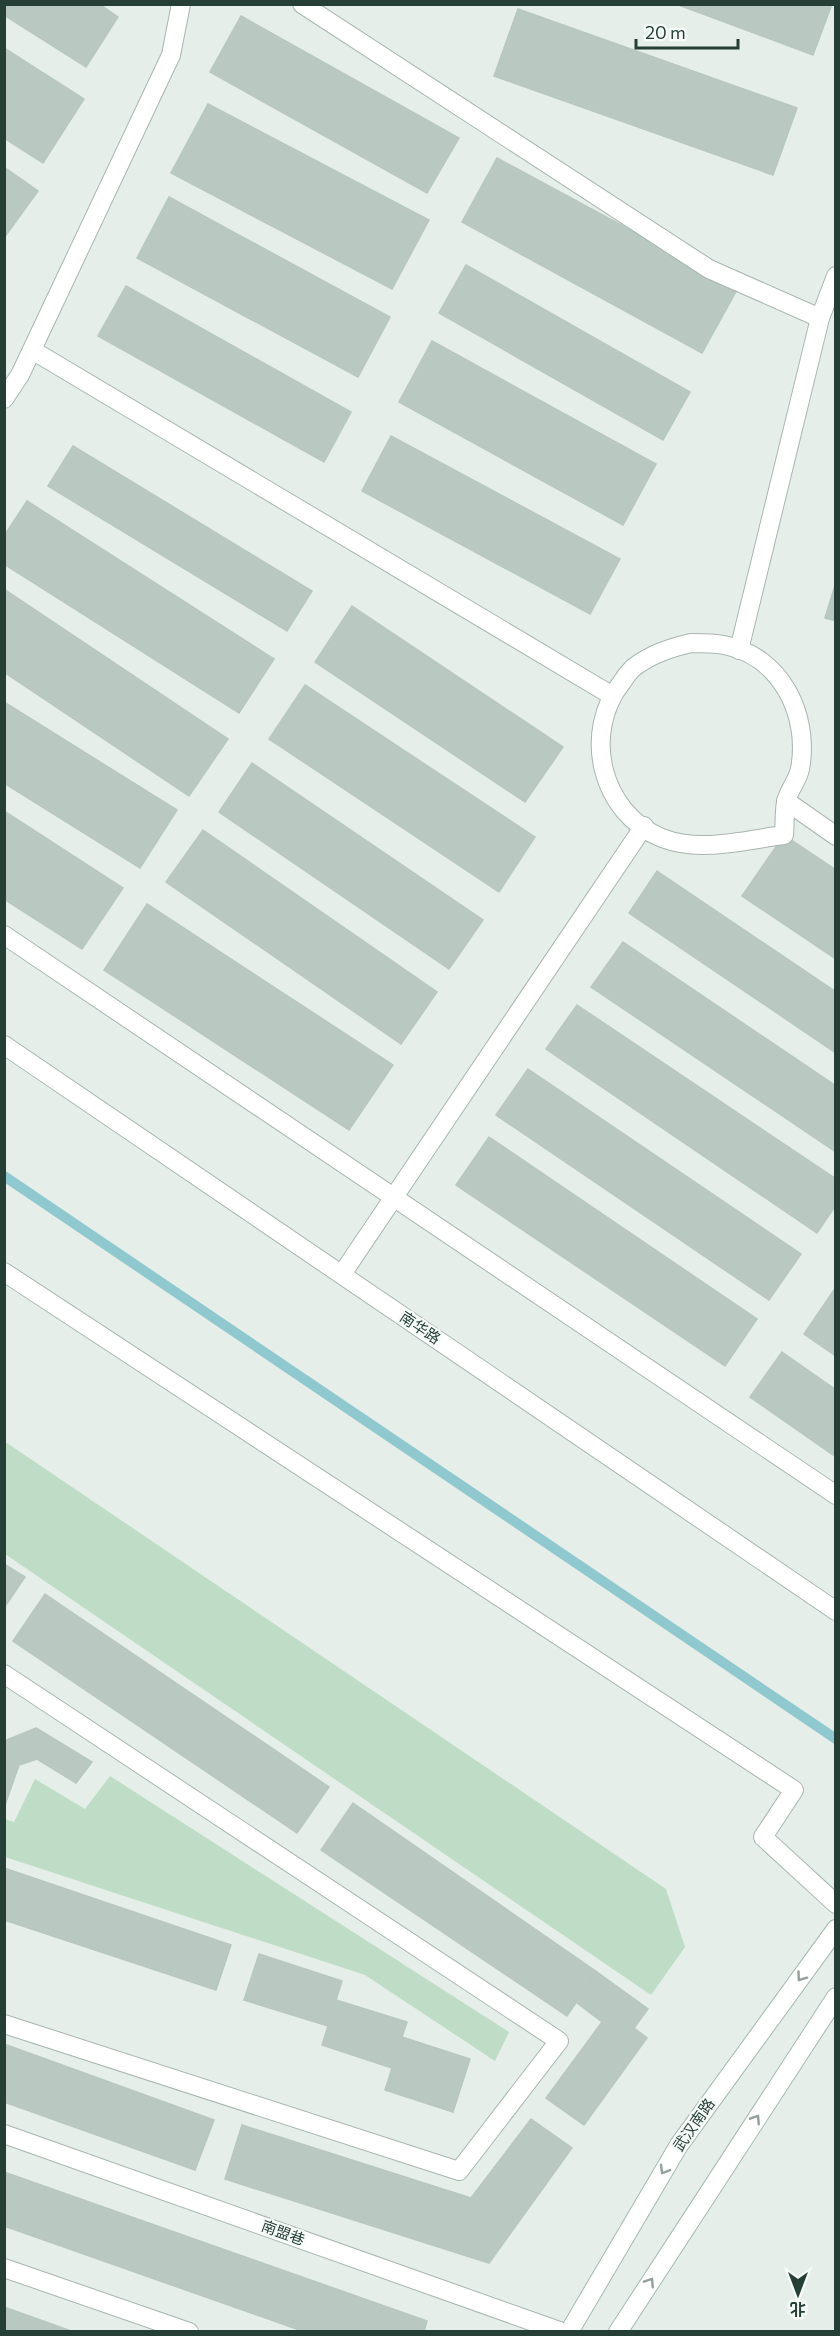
<svg xmlns="http://www.w3.org/2000/svg" width="840" height="2336" font-family="Commissioner,'Noto Sans SC',sans-serif">
<rect width="100%" height="100%" fill="#e5eee9"/>
<g fill="#bfddc6">
<path d="M4,1441L666,1889L685,1947L651,1995L5,1554Z"/>
<path d="M110,1776L509,2032L495,2061L365,1975L5,1857V1819L14,1822L35,1779L85,1809Z"/>
</g>
<g fill="none" stroke-linecap="round" stroke-linejoin="round">
<path stroke="#90c8cf" stroke-width="10" d="M4,1176L836,1739"/>
</g>
<g fill="#bac8c2" stroke="#b8c7c0" stroke-width="1.5">
<path d="M4,4H99L118,17L86,67L4,15Z"/>
<path d="M676,4H832L813,55Z"/>
<path d="M518,9L797,108L773,175L494,76Z"/>
<path d="M241,16L459,138L427,193L210,72Z"/>
<path d="M4,48L84,99L43,163L4,138Z"/>
<path d="M208,104L429,220L392,289L171,173Z"/>
<path d="M497,158L738,288L702,353L462,222Z"/>
<path d="M4,167L38,191L4,238Z"/>
<path d="M169,197L390,317L358,377L137,258Z"/>
<path d="M466,265L690,392L663,440L439,313Z"/>
<path d="M126,286L351,412L324,462L98,336Z"/>
<path d="M432,341L656,464L623,525L399,402Z"/>
<path d="M391,436L620,559L590,614L362,491Z"/>
<path d="M73,446L312,591L287,631L48,486Z"/>
<path d="M27,501L274,659L239,713L4,564V536Z"/>
<path d="M836,582V621L825,618Z"/>
<path d="M4,589L228,739L189,796L4,672Z"/>
<path d="M352,606L563,747L525,802L315,662Z"/>
<path d="M305,685L535,837L499,892L269,739Z"/>
<path d="M4,702L177,810L140,868L4,783Z"/>
<path d="M252,763L483,920L449,969L219,812Z"/>
<path d="M4,811L123,888L82,949L4,899Z"/>
<path d="M203,830L437,992L401,1044L166,882Z"/>
<path d="M784,835L836,870V959L742,896Z"/>
<path d="M657,871L836,992V1053L629,913Z"/>
<path d="M147,904L393,1065L349,1130L104,970Z"/>
<path d="M623,942L836,1086V1152L591,987Z"/>
<path d="M577,1005L836,1179V1205L817,1233L546,1049Z"/>
<path d="M528,1069L801,1254L769,1300L496,1115Z"/>
<path d="M489,1137L757,1319L725,1366L456,1185Z"/>
<path d="M834,1290L836,1291V1356L804,1334Z"/>
<path d="M782,1352L836,1390V1457L750,1397Z"/>
<path d="M4,1564L25,1577L4,1608Z"/>
<path d="M45,1594L329,1787L297,1833L13,1641Z"/>
<path d="M36,1728L92,1762L76,1783L37,1759L19,1765L4,1808V1741Z"/>
<path d="M353,1803L597,1972L567,2016L321,1850Z"/>
<path d="M4,1868L231,1945L216,1990L4,1920Z"/>
<path d="M259,1954L342,1981L336,2000L407,2022L402,2037L470,2059L453,2112L385,2090L392,2068L322,2045L328,2026L244,2000Z"/>
<path d="M597,1972L648,2009L634,2028L647,2038L584,2125L546,2098L602,2022L576,2002Z"/>
<path d="M4,2044L214,2120L195,2170L4,2102Z"/>
<path d="M531,2119L572,2148L489,2263L225,2179L242,2125L471,2198Z"/>
<path d="M4,2172L427,2321L424,2332H305L4,2226Z"/>
<path d="M4,2307L74,2332H4Z"/>
</g>
<g fill="none" stroke-linecap="round" stroke-linejoin="round">
<defs>
<g id="service">
<path d="M302,4L709,269L820,318L739,650"/>
<path d="M820,318L836,276"/>
<path d="M32,350L611,695"/>
<path d="M4,399L20,375L171,55L181,4"/>
<path d="M691,643C702,643 713,643 724,645C781,656 810,715 800,769C798,780 788,791 786,802C784,813 785,824 784,835C745,840 700,853 662,838C600,813 582,732 622,682C625,677 629,672 633,668C651,654 670,648 691,643Z"/>
<path d="M786,801L836,836"/>
<path d="M4,935L836,1495"/>
<path d="M4,1272L794,1790L763,1837L836,1904"/>
<path d="M342,1274L644,826"/>
<path d="M4,1674L559,2041L459,2171L4,2024"/>
<path d="M4,2268L189,2332"/>
</g>
<g id="minor">
<path d="M4,1045L836,1611"/>
<path d="M4,2134L562,2332"/>
</g>
<g id="secondary">
<path d="M569,2332L679,2145L836,1929"/>
<path d="M618,2332L836,1997"/>
</g>
</defs>
<use href="#service" stroke="#a8b6b0" stroke-width="20"/>
<use href="#minor" stroke="#a8b6b0" stroke-width="20"/>
<use href="#secondary" stroke="#a4b9b1" stroke-width="20"/>
<use href="#service" stroke="#fff" stroke-width="18"/>
<use href="#minor" stroke="#fff" stroke-width="18"/>
<use href="#secondary" stroke="#fff" stroke-width="18"/>
</g>
<defs><path id="oneway-chevron" d="M-2-3.5L2.5 0L-2 3.5" fill="none" stroke-width="1.6" stroke-linecap="round" stroke-linejoin="round" transform="scale(1.5)"/></defs>
<g stroke="#929f9b">
<use href="#oneway-chevron" transform="translate(801 1977) rotate(126)"/>
<use href="#oneway-chevron" transform="translate(756 2119) rotate(-57)"/>
<use href="#oneway-chevron" transform="translate(664 2170) rotate(120)"/>
<use href="#oneway-chevron" transform="translate(650 2282) rotate(-57)"/>
</g>
<g text-anchor="middle" stroke-width="4.5" stroke-linejoin="round" paint-order="stroke">
<g font-size="15" fill="#253f37" stroke="#f6faf8">
<text transform="translate(420 1328) rotate(34)" y="5">南华路</text>
<text transform="translate(694 2125) rotate(-55)" y="5">武汉南路</text>
<text transform="translate(283 2233) rotate(20)" y="5">南盟巷</text>
</g>
</g>
<rect width="840" height="2336" fill="none" stroke="#253f37" stroke-width="12"/>
<g transform="translate(798 2294) rotate(180)" stroke="#f6faf8" stroke-width="4.5" paint-order="stroke">
<path d="M0-4.5L10 22L0 15L-10 22Z" fill="#253f37"/>
<text y="-9" font-size="16" font-weight="bold" text-anchor="middle" fill="#253f37">北</text>
</g>
<path d="M636 39v9h102v-9" fill="none" stroke="#253f37" stroke-width="3"/>
<text x="645" y="39" font-size="18" fill="#253f37" stroke="#f6faf8" stroke-width="4.5" paint-order="stroke">20 m</text>
</svg>
